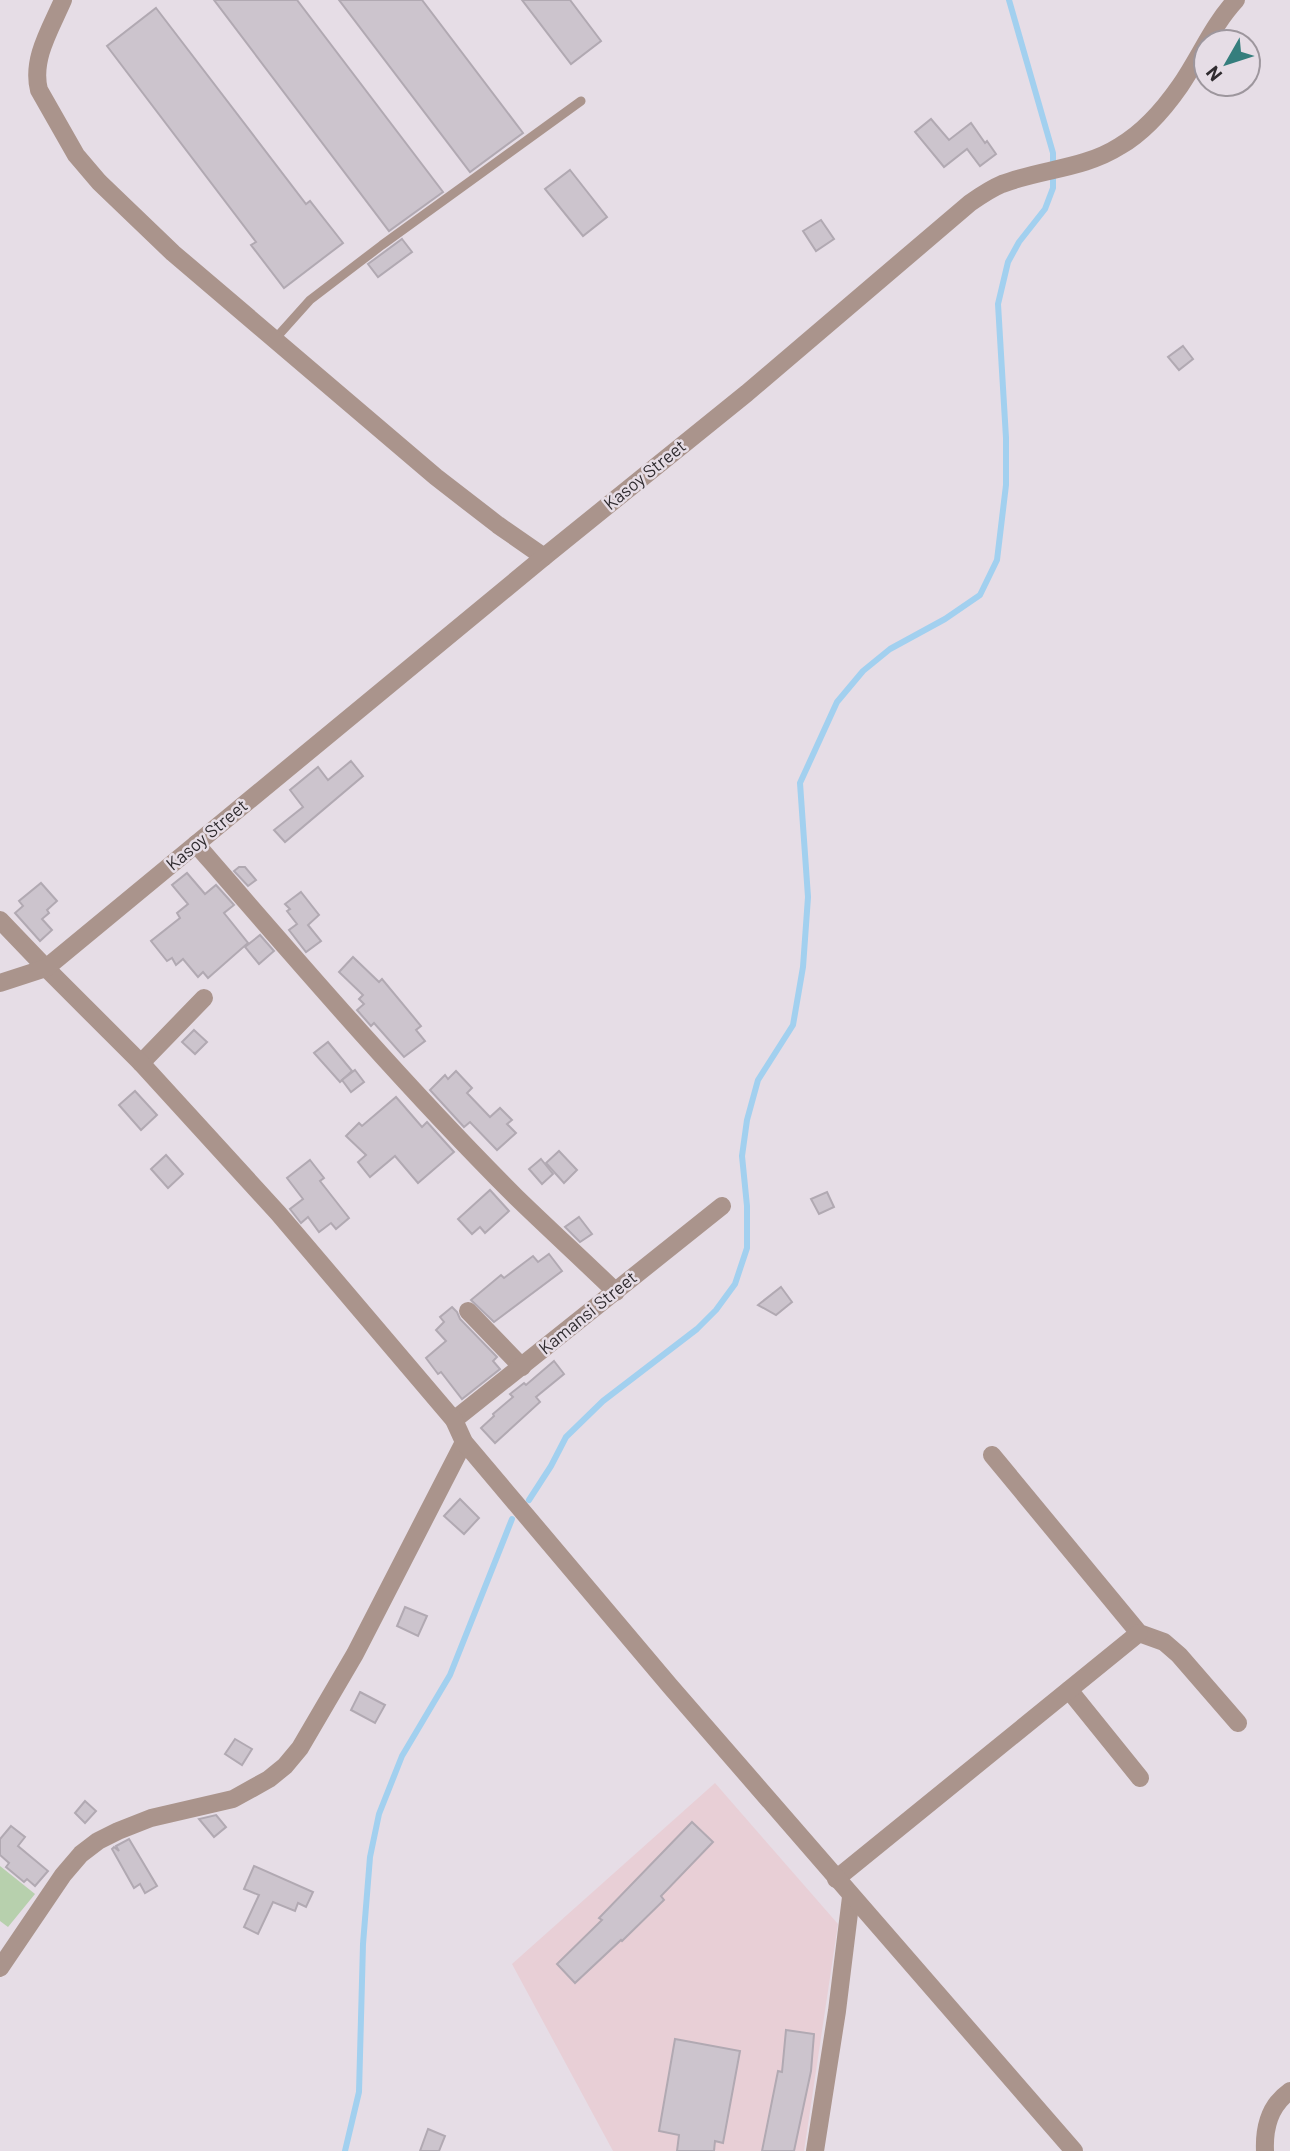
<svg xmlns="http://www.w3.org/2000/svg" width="1290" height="2151" font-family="Barlow,sans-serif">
<rect width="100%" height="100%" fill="#e6dde6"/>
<path fill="#e8cfd6" d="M715,1783L838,1924L804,2151H613L512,1964Z"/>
<path fill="#b7d0ad" d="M0,1866L35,1894L8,1927L0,1921Z"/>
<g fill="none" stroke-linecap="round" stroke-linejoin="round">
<g stroke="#a2d0ef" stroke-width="6">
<path d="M529,1500L551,1466L566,1437L603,1401L697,1329L716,1310L735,1284L747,1248V1206L742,1156L747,1120L758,1080L793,1025L803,967L808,897L800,783L837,702L863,671L890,649L945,619L980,595L997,560L1006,485V438L998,304L1008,262L1019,242L1045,209L1053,188V153L1009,0"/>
<path d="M345,2151L359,2092L363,1944L370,1857L379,1814L402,1756L450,1675L512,1519"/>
</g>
</g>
<g fill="#ccc4cd" stroke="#b1a9b2" stroke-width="2">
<path d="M214,0H297L443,192L389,231Z"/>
<path d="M339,0H422L523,133L470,172Z"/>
<path d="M522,0H570L601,41L571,64Z"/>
<path d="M156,8L306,204L310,201L343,243L284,288L251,245L256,242L107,46Z"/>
<path d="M931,119L949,140L971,123L985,143L987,141L996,154L980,166L967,149L944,167L915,132Z"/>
<path d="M570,170L607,217L583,236L545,189Z"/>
<path d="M821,220L834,239L816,251L803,231Z"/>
<path d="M402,239L412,252L378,277L368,264Z"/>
<path d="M1183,346L1193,359L1179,370L1168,357Z"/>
<path d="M351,761L363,776L285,842L274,830L303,807L290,790L318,767L328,780Z"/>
<path d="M239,867H245L256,880L248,886L234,871Z"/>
<path d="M187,873L205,894L216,885L234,905L224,913L248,943L208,978L203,972L198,977L183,959L176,965L172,958L167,961L151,941L180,918L177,913L188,904L172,885Z"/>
<path d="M41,883L57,901L47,910L49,913L42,919L52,930L40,941L15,913L23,906L19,901Z"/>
<path d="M301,892L319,915L308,925L321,941L306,952L289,930L297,924L287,911L290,909L285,904Z"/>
<path d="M260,935L274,951L259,964L245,947Z"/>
<path d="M353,957L379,982L382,979L421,1026L416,1030L425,1041L404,1057L374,1023L371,1026L357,1010L364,1004L359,999L363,995L339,972Z"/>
<path d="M194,1030L207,1042L195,1054L182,1042Z"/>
<path d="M328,1042L352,1071L340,1082L314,1053Z"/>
<path d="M355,1070L364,1082L351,1092L342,1080Z"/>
<path d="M456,1071L472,1088L467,1093L490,1117L500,1108L512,1120L507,1124L516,1133L497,1150L470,1122L464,1127L430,1090L445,1075L448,1079Z"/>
<path d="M135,1091L157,1115L141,1130L119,1105Z"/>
<path d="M396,1097L422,1127L427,1122L454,1152L418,1183L395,1156L370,1177L358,1162L366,1155L346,1136L359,1123L362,1126Z"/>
<path d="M559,1151L577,1170L564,1183L546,1163Z"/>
<path d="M166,1155L183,1174L168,1188L151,1169Z"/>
<path d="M541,1159L553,1174L542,1184L529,1169Z"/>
<path d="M310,1160L324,1178L320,1181L349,1218L336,1229L331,1223L319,1232L308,1217L301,1223L290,1209L303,1199L287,1178Z"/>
<path d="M490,1190L509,1211L485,1233L480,1227L472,1234L458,1219Z"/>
<path d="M827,1192L834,1207L819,1214L811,1199Z"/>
<path d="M579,1217L592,1234L580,1242L565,1227Z"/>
<path d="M549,1254L562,1271L494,1322L471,1300L501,1275L504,1278L533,1256L538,1262Z"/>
<path d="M781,1287L792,1302L776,1315L758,1305Z"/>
<path d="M452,1307L457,1312L460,1319L497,1357L493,1361L500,1369L462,1399L441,1372L438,1374L426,1358L446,1341L436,1330L444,1322L440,1317Z"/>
<path d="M554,1361L564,1374L536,1397L540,1402L495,1443L481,1428L494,1416L493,1414L513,1397L510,1394L524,1383L526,1385Z"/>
<path d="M460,1499L479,1518L464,1534L444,1516Z"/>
<path d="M405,1607L427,1616L418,1636L397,1626Z"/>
<path d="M360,1692L385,1705L375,1723L351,1710Z"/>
<path d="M235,1739L252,1749L242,1765L225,1754Z"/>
<path d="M85,1801L96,1811L85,1823L75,1813Z"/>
<path d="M216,1815L226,1827L214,1837L199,1819Z"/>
<path d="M692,1822L713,1842L661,1896L664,1900L622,1941L621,1940L575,1983L557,1964L602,1920L599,1918Z"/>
<path d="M11,1826L25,1837L18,1846L48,1871L35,1886L27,1879L24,1882L6,1867L9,1863L0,1855V1839Z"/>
<path d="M129,1839L157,1886L145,1893L140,1884L134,1888L112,1849L114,1847L119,1851L116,1846Z"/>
<path d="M254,1866L313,1892L306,1907L298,1903L295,1911L273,1902L258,1934L244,1927L259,1895L244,1889Z"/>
<path d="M786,2030L814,2034L811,2071L794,2151H762L778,2071L782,2072Z"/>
<path d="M675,2039L740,2051L723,2143L715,2141L714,2151H677L679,2135L659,2131Z"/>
<path d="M428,2129L445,2136L439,2151H420Z"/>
</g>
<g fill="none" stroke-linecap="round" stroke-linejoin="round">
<path stroke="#aa948c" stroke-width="9" d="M275,339L310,300L382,245L581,101"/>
<g stroke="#aa948c" stroke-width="18">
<path d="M63,0C51,28 31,59 39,90L76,155L99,182L173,253L436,477L498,525L544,557"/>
<path d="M196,844C300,964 404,1085 516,1197C549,1229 583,1260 616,1292"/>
<path d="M0,920L46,968"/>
<path d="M141,1063L204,998"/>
<path d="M468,1311L522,1367"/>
<path d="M454,1420L722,1206"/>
<path d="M992,1455L1139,1633L1164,1642L1179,1655L1238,1723"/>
<path d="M1069,1690L1140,1778"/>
<path d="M836,1879L1139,1633"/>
<path d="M0,1968L63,1875L81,1854L98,1841L118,1831L151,1818L233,1799L269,1779L285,1766L300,1748L355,1654L464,1442"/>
<path d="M815,2151L837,2011L851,1897"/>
<path d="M1265,2151C1264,2128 1270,2105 1290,2091"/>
</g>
<g stroke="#aa948c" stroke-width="18">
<path d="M46,968L141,1063L278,1213L454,1420L464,1442L670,1686L1074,2151"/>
<path d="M0,983L46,968L544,557L747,393L970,203C980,196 990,189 1002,184C1041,169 1084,169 1120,146C1144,132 1164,109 1180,86C1200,57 1212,26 1236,0"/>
</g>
</g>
<g text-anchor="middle" stroke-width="5" stroke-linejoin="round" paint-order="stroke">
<g font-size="18" fill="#2f2b2f" stroke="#e6dde6">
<text transform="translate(645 475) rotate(-39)" y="6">Kasoy Street</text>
<text transform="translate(207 835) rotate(-40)" y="6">Kasoy Street</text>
<text transform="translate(588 1313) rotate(-39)" y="6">Kamansi Street</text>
</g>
</g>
<g transform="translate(1227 63) rotate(231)"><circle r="33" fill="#e6dde6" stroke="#9d969d" stroke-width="2"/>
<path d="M0-5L12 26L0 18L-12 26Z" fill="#357e7d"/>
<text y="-10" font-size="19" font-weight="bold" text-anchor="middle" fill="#2f2b2f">N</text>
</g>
</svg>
